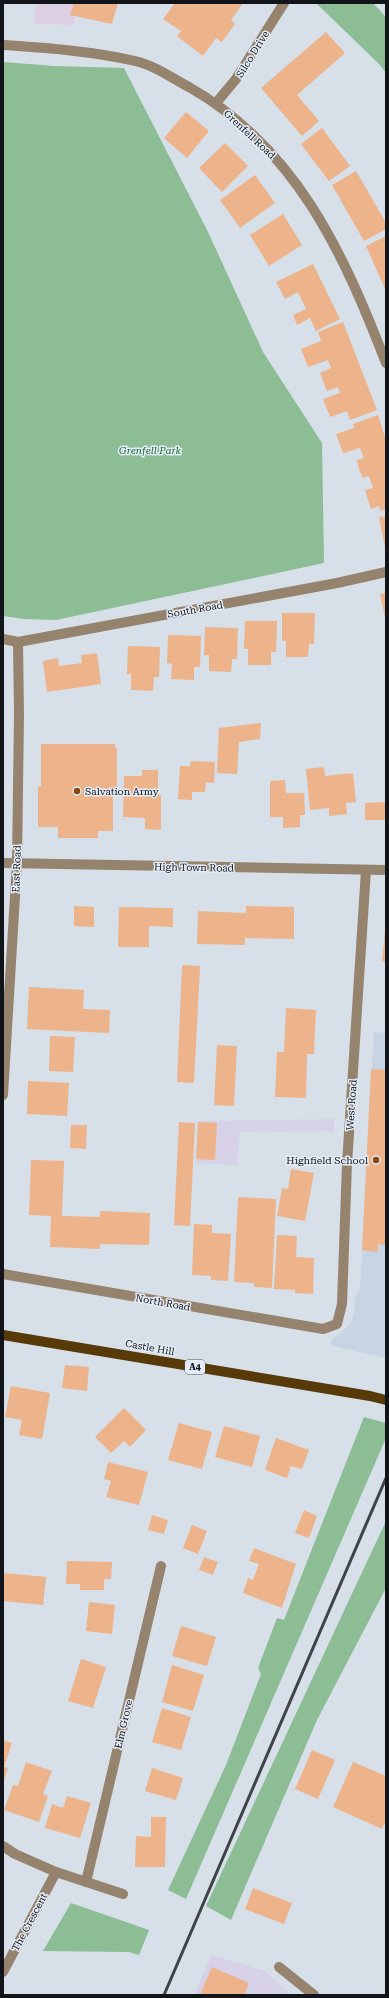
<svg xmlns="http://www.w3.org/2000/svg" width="389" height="1998" font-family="'Roboto Serif',serif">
<rect width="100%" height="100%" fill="#d7dfe9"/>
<path fill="#ddcfe2" d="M36,3H76L74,25L34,24Z"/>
<g fill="#d6d1e6">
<path d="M334,1119V1131L240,1132L237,1165L196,1163L198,1121Z"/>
<path d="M211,1955L265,1971L291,1995H194Z"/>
</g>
<path fill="#c7d4e4" d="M374,1032L386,1033L385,1358L330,1345L332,1340L350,1324L354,1313L355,1297L360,1290Z"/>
<g fill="#8cbd95">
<path d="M316,3H373L386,17V73L379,64Z"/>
<path d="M3,62L54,66L124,68L208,232L263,352L322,443L324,563L56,620L24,619L3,616Z"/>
<path d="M364,1417L386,1423V1438L186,1899L168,1890L226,1765L261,1674L258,1668L277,1618L284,1620Z"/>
<path d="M386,1521V1588L317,1720L231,1920L206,1906Z"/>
<path d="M71,1903L149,1930L139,1955L129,1952L43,1951Z"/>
</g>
<g fill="#edb38a">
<path d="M74,3H118L112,24L70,15Z"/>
<path d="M175,3H243L231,20L235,24L222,42L216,38L203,56L177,36L181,31L163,19Z"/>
<path d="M326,32L345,53L297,95L319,121L302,136L261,88Z"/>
<path d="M186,112L209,131L187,158L164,138Z"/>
<path d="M322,128L350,166L329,181L301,144Z"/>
<path d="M225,143L248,166L222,192L199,168Z"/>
<path d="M356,171L386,223V229L364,241L332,185Z"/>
<path d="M255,175L275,203L240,228L220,200Z"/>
<path d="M283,214L302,245L269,266L250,235Z"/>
<path d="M386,236V291L366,246Z"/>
<path d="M313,264L340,319L316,331L310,318L297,325L293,315L306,309L298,292L285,299L276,282Z"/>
<path d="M343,322L377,410L350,420L347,411L330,417L323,399L340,393L338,387L327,391L320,373L331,368L328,360L308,367L301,349L321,341L318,332Z"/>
<path d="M378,415L386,440V509L380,511L379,506L371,509L365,490L373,488L369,476L363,478L359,469L357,460L364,458L360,448L343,453L336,434L354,428L353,424Z"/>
<path d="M386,516V547L385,548L379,517Z"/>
<path d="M386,593V617H385L380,594Z"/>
<path d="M282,613H315L314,644H309L308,657H286V641H282Z"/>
<path d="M245,621H277L276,652H271V665H248V649H244Z"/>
<path d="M205,627L238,628L237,659H232L231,672L209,671V655H204Z"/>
<path d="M168,635L201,636L200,667H194V680L171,679L172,664L167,663Z"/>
<path d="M128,646L160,647L159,677H154L153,691L131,690V674H127Z"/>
<path d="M97,653L101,684L47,692L43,661L58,658L59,666L82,663L81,655Z"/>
<path d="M261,723L260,739L239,742L237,774L217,773L219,728Z"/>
<path d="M41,744H115V747L117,748V796H113V831H98V838H58V827H38V787L41,786Z"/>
<path d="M191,761L215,762L214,783L206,782L205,792H192V800L178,799L180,766H190Z"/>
<path d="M324,767L325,776L353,773L356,802L346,803L347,814L329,816V808L310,810L306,769Z"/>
<path d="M142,770H158V794L161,795V830L145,829V818L123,817L124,776H142Z"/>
<path d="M285,780L286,793H304L305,815H300V827L283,828V817H270V781Z"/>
<path d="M386,802V820H365V803Z"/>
<path d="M74,906L94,907V927L74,926Z"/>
<path d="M246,906L294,907V939L245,938V945L197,944L198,911L246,913Z"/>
<path d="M119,907L173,908V927L149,926V947H118Z"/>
<path d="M385,929H386V962L382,961Z"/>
<path d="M182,965L200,966L194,1083L177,1082Z"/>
<path d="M29,987L84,990L83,1009L110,1010L109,1033L27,1029Z"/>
<path d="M286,1008L316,1010L314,1054H307L306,1098L275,1097L277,1052H284Z"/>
<path d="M50,1036L75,1037L73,1072L49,1071Z"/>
<path d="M217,1045L237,1046L234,1106L214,1105Z"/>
<path d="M371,1069L386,1070V1245L378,1244V1252L362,1250Z"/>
<path d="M28,1081L69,1083L67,1116L27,1114Z"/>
<path d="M179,1122L195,1123L190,1226L174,1225Z"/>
<path d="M198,1122L217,1123L215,1160L196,1159Z"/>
<path d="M71,1125H87L86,1149L70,1148Z"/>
<path d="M31,1160L64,1161L62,1216L100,1217V1211L150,1213L149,1245L100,1244V1249L50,1247L51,1216L29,1215Z"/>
<path d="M291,1169L314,1173L305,1221L277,1216L282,1188L288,1189Z"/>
<path d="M238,1197L276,1199L272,1288L254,1287V1283L234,1282Z"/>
<path d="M194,1224L212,1225V1233L231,1234L228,1281L211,1280V1276L192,1275Z"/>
<path d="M277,1235L297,1236L296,1257L314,1258L313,1294L295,1293V1290L274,1289Z"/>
<path d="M65,1365L89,1367L87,1391L62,1388Z"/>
<path d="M11,1386L50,1393L42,1439L19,1435L22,1420L5,1417Z"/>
<path d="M124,1408L146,1430L130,1447L124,1441L111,1453L95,1437Z"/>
<path d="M179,1423L212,1432L202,1469L168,1460Z"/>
<path d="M224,1426L260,1436L252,1467L215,1457Z"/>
<path d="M276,1438L309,1450L302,1469L291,1466L287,1478L265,1470Z"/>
<path d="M108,1462L148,1472L139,1505L106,1497L111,1481L104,1479Z"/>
<path d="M304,1510L317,1516L309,1538L295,1533Z"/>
<path d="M152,1515L168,1520L164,1534L148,1530Z"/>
<path d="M192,1525L207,1531L198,1554L183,1548Z"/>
<path d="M254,1548L296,1564L282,1608L243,1593L248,1578L253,1580L259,1564L249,1561Z"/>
<path d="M204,1557L218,1562L213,1575L199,1570Z"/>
<path d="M67,1561L112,1562L111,1579H104V1590H80V1584H66Z"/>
<path d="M3,1573L46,1577L43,1605L3,1601Z"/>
<path d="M89,1602L115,1605L112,1634L86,1631Z"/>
<path d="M181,1626L216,1637L207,1666L172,1656Z"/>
<path d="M81,1659L106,1667L93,1708L68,1701Z"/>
<path d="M172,1665L204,1675L193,1711L162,1702Z"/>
<path d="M162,1708L191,1717L181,1750L152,1742Z"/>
<path d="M3,1740L12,1743L4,1767L8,1768L3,1783Z"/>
<path d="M312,1750L335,1760L318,1799L295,1789Z"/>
<path d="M26,1762L52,1771L43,1794L48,1796L39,1822L4,1810L13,1785L18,1786Z"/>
<path d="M353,1762L386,1776V1821L382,1829L333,1807Z"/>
<path d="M152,1768L183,1778L176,1800L145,1791Z"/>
<path d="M67,1796L91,1803L80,1838L45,1828L52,1804L63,1808Z"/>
<path d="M151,1817H166L165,1867H135L136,1836L151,1837Z"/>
<path d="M253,1888L292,1903L284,1924L245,1909Z"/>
<path d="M212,1967L249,1983L244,1995H200Z"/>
</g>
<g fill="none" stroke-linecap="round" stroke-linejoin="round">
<g stroke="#95836d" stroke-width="10">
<path d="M3,45C47,48 92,51 135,61C154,65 172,78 189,87C296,148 343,252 386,363"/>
<path d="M216,103L236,79L284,3"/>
<path d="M3,639L18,642L337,583L386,572"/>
<path d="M3,863L386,870"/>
<path d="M3,1095L17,863L19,714L18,642"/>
<path d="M3,1274L323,1329L337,1324L342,1304L347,1164L366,870"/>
<path d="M3,1846L15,1854L56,1872"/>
<path d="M86,1882L161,1566"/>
<path d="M279,1967L314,1995"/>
<path d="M3,1972L56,1872L123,1894"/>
</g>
<path stroke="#583908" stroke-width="10" d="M3,1335L370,1396L386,1400"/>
<path stroke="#3f4348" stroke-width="3" d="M164,1995L386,1478"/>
</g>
<g fill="#8a4914" stroke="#e4ecf6" stroke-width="1.5">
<circle cx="77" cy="791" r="4"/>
<circle cx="376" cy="1160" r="4"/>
</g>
<g text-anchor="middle" stroke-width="3" stroke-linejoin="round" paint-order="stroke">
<rect fill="#e4ecf6" stroke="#50555b" stroke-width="1" x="185" y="1360" width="20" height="14" rx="3"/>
<g font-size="9" font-weight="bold" fill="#111418">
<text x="195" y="1370">A4</text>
</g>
<g font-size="10" fill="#111418" stroke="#e4ecf6">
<text transform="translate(252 54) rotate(-58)" y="4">Silco Drive</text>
<text transform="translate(250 134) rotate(43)" y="4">Grenfell Road</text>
<text transform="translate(195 609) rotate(-10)" y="4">South Road</text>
<text transform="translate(194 867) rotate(1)" y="4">High Town Road</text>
<text transform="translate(16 869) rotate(-88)" y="4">East Road</text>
<text transform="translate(351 1105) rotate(-86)" y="4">West Road</text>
<text transform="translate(163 1302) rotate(10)" y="4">North Road</text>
<text transform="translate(150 1347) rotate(10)" y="4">Castle Hill</text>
<text transform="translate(123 1724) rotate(-77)" y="4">Elm Grove</text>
<text transform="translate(29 1922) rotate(-62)" y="4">The Crescent</text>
</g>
<g font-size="10" font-style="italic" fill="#126730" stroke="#e4ecf6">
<text x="150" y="454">Grenfell Park</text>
</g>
<g font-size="10" fill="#111418" stroke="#e4ecf6" text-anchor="start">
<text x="85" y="795">Salvation Army</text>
<text x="368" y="1164" text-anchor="end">Highfield School</text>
</g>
</g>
<rect width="389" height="1998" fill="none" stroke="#111418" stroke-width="8"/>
</svg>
